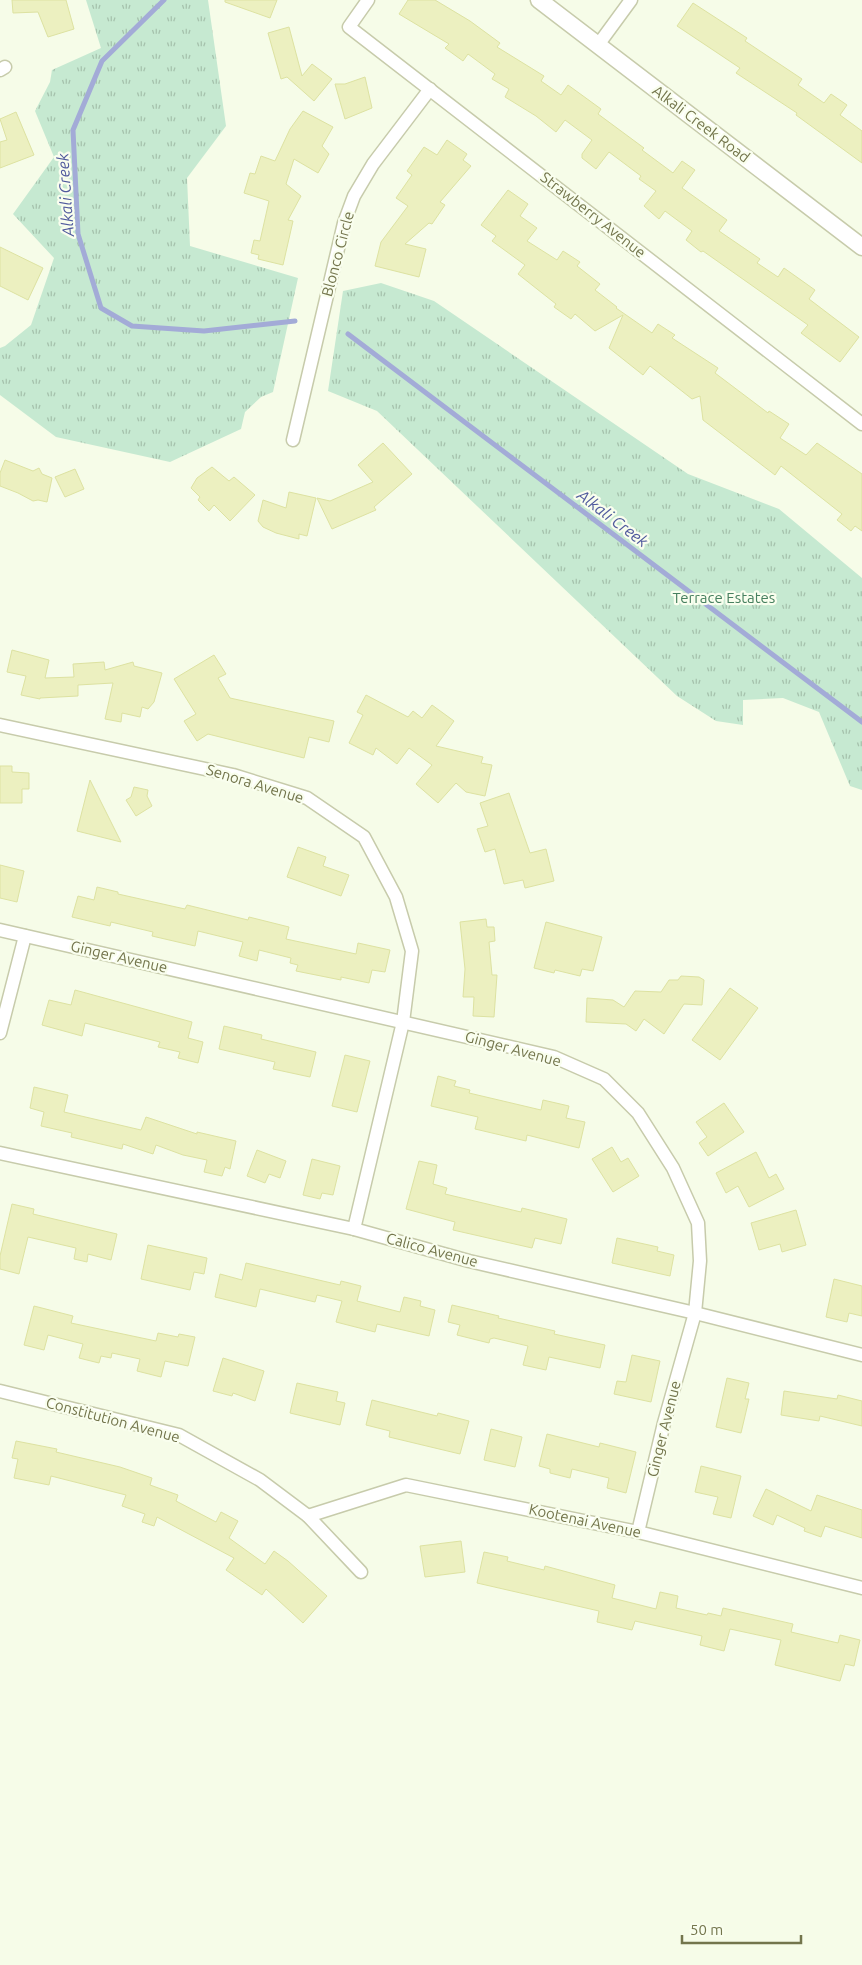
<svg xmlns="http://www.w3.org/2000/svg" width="862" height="1965" font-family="Ubuntu,sans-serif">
<defs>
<pattern id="park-tufts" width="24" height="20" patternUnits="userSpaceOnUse" patternTransform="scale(1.25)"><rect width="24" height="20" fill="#c6e9d1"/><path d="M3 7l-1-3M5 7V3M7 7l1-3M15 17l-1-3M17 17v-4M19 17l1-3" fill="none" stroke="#a5c1ac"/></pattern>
</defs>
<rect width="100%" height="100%" fill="#f6fce8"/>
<g fill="url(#park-tufts)">
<path d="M86,0H208L226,126L187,178L190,246L298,278L273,392L261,397L245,412L241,429L170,462L56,437L0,395V348L5,346L31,325L54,258L13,214L54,157L35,111L50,82L52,70L101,48Z"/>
<path d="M381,283L434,301L688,474L779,509L862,578V790L850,786L819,712L783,698L743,700V725L716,721L677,696L377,411L328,391L343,291Z"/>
</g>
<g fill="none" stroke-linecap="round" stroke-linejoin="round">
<g stroke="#a3abd7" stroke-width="5">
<path d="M164,0L102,61L73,130L78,234L101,308L132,326L204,331L295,321"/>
<path d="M348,334L862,722"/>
</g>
</g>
<g fill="#ecf0c0" stroke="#dde2a1">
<path d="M12,0H66L74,29L48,37L38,12L13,13Z"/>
<path d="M225,0H277L270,18L225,2Z"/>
<path d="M408,0H435L470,21L500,43L497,47L544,76L541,81L561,95L568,85L601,109L598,114L644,148L642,150L673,173L682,161L695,170L682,188L727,220L719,231L760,259L757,263L778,277L784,268L815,290L809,299L859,337L840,362L801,333L808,325L703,251L701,252L686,240L692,231L665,211L659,219L644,206L656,191L639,179L641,176L609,152L596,169L582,158V154L592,140L565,120L556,132L536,116L505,97L509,89L492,79L495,74L468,54L463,61L445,48L449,44L399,14Z"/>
<path d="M693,3L747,38L745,41L802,79L798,85L824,103L831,94L847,105L840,115L862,131V163L796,115L797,113L736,73L740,68L677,26Z"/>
<path d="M289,27L302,76L312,64L332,79L314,101L287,77L281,79L268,33Z"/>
<path d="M365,77L372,108L345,119L335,84H345Z"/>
<path d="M303,111L333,127L322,146L329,154L318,173L294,159L286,184L301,196L288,220L293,221L283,265L258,259L259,255L251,253L254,240L260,241L269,201L244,193L250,173L255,174L261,156L275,161L290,129Z"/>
<path d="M16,112L34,155L0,168V142L7,140L0,119Z"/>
<path d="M447,140L467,154L463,160L471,166L440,202L445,205L432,224L429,223L405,244L426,249L419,277L375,266L381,242L408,206L396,198L412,175L407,171L424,147L437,155Z"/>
<path d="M508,190L528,204L520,216L537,228L527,241L557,260L563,251L580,262L577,266L600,284L595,290L617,307L616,308L652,333L658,324L675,335L672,338L718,368L715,373L768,413L769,411L789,424L780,438L806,455L817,443L862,474V531L855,526L851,531L837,520L842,514L781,466L775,475L703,420L700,396L692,399L650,366L643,375L609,348L623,315L595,331L575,314L571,319L554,307L556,304L518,274L525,265L492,241L496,236L481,225Z"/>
<path d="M0,247L43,268L28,300L0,286Z"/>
<path d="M383,443L412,474L374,507L376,510L332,529L317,498L330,501L373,482L358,465Z"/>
<path d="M5,460L33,471L39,468L42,474L52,478L47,502L38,500L33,501L18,493L0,486V473Z"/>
<path d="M212,467L229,481L234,477L255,495L230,521L214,505L209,511L198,500L200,497L191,488L197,478Z"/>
<path d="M75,469L84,489L65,497L55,477Z"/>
<path d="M289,492L316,498L307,536L299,534V539L276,533L263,527L258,521L263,500L286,508Z"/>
<path d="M12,650L49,660L45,678L74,677L73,664L104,662L105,670L133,662L134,666L162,673L154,702L148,709L142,707L140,717L122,713L121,722L105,719L113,683L78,685V696L40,698V699L21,695L26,676L7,672Z"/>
<path d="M214,655L226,674L218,678L230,698L334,721L329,742L309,737L304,758L208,734L197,741L184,721L196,714L174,679Z"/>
<path d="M366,695L408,717L413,711L422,718L432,705L454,721L436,746L483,757L481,763L492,765L485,796L466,792L456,783L438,803L416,784L432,765L409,748L397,764L376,748L373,755L349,743L363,715L357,712Z"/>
<path d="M0,766H12V772L29,773V789H22V803H0Z"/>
<path d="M90,780L121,842L77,831Z"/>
<path d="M134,787L148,790L147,796L152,806L136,816L126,800L131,797Z"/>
<path d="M509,793L530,853L546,849L554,881L525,888L523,880L504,884L495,849L485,852L477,829L488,826L480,803Z"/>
<path d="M298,847L326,857L323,866L349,875L341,896L287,877Z"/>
<path d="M0,865L24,871L17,902L0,898Z"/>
<path d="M97,887L118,892V894L185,909L187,905L248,920L249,917L289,927L286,939L356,954L358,943L390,950L385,972L372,970L369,983L341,977V980L296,971L298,965L290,963L291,958L259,950L257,961L239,956L243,942L198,931L195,946L152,936L153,932L111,922L110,926L72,917L78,896L94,900Z"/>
<path d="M486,919L487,927H494L495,941L489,942L492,975H497L494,1017L473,1016L474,997H463L465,969L460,922Z"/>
<path d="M546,922L602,937L593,971L582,969L580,976L555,970L554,973L534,968Z"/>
<path d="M681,976L699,977L704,980L702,1005L684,1004L664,1034L644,1019L636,1031L626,1024L586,1022L587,998L613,1000L624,1007L635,991L661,992L669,980H678Z"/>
<path d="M730,988L758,1008L720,1060L692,1040Z"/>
<path d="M75,990L192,1022L188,1038L203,1042L198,1063L178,1058L180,1052L158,1047L160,1042L85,1023L82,1036L42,1025L49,1000L71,1005Z"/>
<path d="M224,1026L262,1035L261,1039L316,1052L310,1077L273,1069L275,1062L219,1049Z"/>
<path d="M345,1055L370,1061L357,1112L332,1106Z"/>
<path d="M438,1076L456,1081L454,1086L470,1090L469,1093L541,1110L543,1100L569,1106L566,1118L585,1122L579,1148L527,1135L526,1141L475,1129L478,1117L431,1106Z"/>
<path d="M34,1087L68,1095L64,1112L141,1130L146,1117L197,1134V1132L236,1141L230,1169L225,1167L222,1176L204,1172L207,1160L183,1155L156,1145L153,1154L123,1144L122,1149L71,1137L72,1133L41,1126L44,1112L30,1108Z"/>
<path d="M724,1103L744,1132L708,1156L699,1143L707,1137L696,1122Z"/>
<path d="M612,1147L621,1162L628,1158L639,1176L613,1192L592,1159Z"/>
<path d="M257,1150L286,1161L280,1178L269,1174L265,1183L247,1176Z"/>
<path d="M756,1152L769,1178L776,1174L784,1189L749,1207L738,1186L726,1193L716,1173Z"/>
<path d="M312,1159L340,1166L333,1195L322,1193L320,1199L303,1195Z"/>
<path d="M419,1161L437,1165L433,1184L447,1188L445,1194L521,1212L522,1208L567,1219L561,1244L535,1238L532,1248L453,1230L455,1222L406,1209Z"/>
<path d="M12,1204L34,1209L33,1214L117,1234L111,1260L88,1254L87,1262L74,1259L76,1248L28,1237L19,1274L0,1269V1256Z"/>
<path d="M796,1210L806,1245L782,1252L780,1244L759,1250L751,1223Z"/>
<path d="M617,1238L658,1247L657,1251L674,1255L670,1276L612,1263Z"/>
<path d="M148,1245L207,1258L204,1274L194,1272L190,1290L141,1279Z"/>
<path d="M246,1263L340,1285L341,1281L361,1286L357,1301L400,1312L404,1297L421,1301L420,1306L435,1310L429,1336L377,1324L375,1332L336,1322L342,1301L317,1295L315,1302L260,1289L256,1307L215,1297L220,1274L242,1280Z"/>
<path d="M834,1279L862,1286V1316L849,1313L847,1322L826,1317Z"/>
<path d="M452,1305L499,1316L498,1318L555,1331L554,1334L605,1345L600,1368L549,1357L546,1370L523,1365L528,1346L494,1338L490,1339L489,1343L457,1335L460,1325L448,1322Z"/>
<path d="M34,1306L73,1316L71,1323L156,1341L158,1333L178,1337L179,1334L195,1337L188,1366L165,1361L161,1377L137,1371L140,1359L112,1353L111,1358L101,1356L99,1363L79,1358L83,1344L48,1335L44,1350L24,1345Z"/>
<path d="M632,1355L660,1361L651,1402L614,1394L617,1381L626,1382Z"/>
<path d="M223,1358L264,1371L255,1401L233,1393L232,1396L213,1391Z"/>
<path d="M727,1378L749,1383L745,1399H749L741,1433L716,1427Z"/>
<path d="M297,1383L338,1392L336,1401L345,1403L340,1425L290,1413Z"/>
<path d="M784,1391L837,1399L838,1395L862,1401V1426L820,1416L819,1421L781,1415Z"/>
<path d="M372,1400L437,1416L438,1413L469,1421L460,1454L389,1437L390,1431L366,1425Z"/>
<path d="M491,1429L522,1437L515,1467L484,1460Z"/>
<path d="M547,1434L599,1447L600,1443L636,1452L626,1493L607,1488L609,1478L572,1469L570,1478L550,1473V1469L539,1466Z"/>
<path d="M16,1441L57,1449L56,1452L120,1467L152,1478L150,1485L178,1495L176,1501L216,1522L221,1512L238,1521L229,1538L265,1564L274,1551L288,1561L327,1596L303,1623L266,1589L262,1595L226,1570L234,1558L157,1517L154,1526L142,1522L145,1514L122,1506L126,1495L51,1476L49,1485L14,1478L18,1459L12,1458Z"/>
<path d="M701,1466L741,1476L731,1518L713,1514L718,1497L695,1492Z"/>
<path d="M766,1489L811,1511L817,1495L862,1510V1538L825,1526L821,1537L804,1531L805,1528L777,1515L773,1525L753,1516Z"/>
<path d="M461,1541L465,1572L425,1577L420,1546Z"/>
<path d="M484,1552L508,1557L507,1561L544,1570L545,1566L615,1585L612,1598L656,1609L660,1592L678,1596L676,1608L707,1615L708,1613L721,1616L723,1608L793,1624L791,1632L838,1643L840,1635L860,1640L854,1666L845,1664L840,1681L775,1665L781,1640L730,1629L724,1651L700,1645L702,1636L635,1621L632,1630L597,1622L599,1611L477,1583Z"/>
</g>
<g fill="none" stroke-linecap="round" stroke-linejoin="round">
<defs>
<g id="minor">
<path d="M368,0L349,27L862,424"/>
<path d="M598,45L631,0"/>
<path d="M0,70L5,67"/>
<path d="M293,440L344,223L354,196L373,164L430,89"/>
<path d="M0,725L233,775L307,798L364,837L396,897L412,951L403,1022L354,1229"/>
<path d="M0,930L554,1057L604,1079L638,1113L673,1168L698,1223L700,1261L695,1313L664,1423L638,1532"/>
<path d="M0,1033L25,936"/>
<path d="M0,1153L354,1229L469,1261L695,1313L862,1355"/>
<path d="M0,1391L179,1435L260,1480L308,1516L361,1572"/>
<path d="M308,1516L406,1485L638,1532L862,1588"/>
</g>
<path id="tertiary" d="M539,0L862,247"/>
</defs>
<use href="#minor" stroke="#c7cbab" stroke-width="15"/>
<use href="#tertiary" stroke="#c7cbab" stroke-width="19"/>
<use href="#minor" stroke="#fff" stroke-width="12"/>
<use href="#tertiary" stroke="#fff" stroke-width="16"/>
</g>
<g text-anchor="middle" stroke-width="4.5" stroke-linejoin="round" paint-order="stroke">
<g font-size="15" fill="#73754c" stroke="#f9feee">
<text transform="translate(701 124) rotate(37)" y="5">Alkali Creek Road</text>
<text transform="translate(593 215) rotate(38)" y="5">Strawberry Avenue</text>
<text transform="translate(338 254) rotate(-75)" y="5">Blonco Circle</text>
<text transform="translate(255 784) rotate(17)" y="5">Senora Avenue</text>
<text transform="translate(119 957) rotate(13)" y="5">Ginger Avenue</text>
<text transform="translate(513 1049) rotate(15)" y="5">Ginger Avenue</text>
<text transform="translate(432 1250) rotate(15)" y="5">Calico Avenue</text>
<text transform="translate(113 1420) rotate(15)" y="5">Constitution Avenue</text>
<text transform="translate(664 1429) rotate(-76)" y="5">Ginger Avenue</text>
<text transform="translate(585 1521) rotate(12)" y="5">Kootenai Avenue</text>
</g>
<g font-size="15" fill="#47805f" stroke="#f9feee">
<text x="724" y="603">Terrace Estates</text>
</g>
<g font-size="16" font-style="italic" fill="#505a9d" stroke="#f9feee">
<text transform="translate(65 195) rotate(-94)" y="6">Alkali Creek</text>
<text transform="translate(613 518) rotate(37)" y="6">Alkali Creek</text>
</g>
</g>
<path d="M682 1935v8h119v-8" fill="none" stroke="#73754c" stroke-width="2.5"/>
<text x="690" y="1935" font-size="15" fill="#73754c" stroke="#f9feee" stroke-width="4" paint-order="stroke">50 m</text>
</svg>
